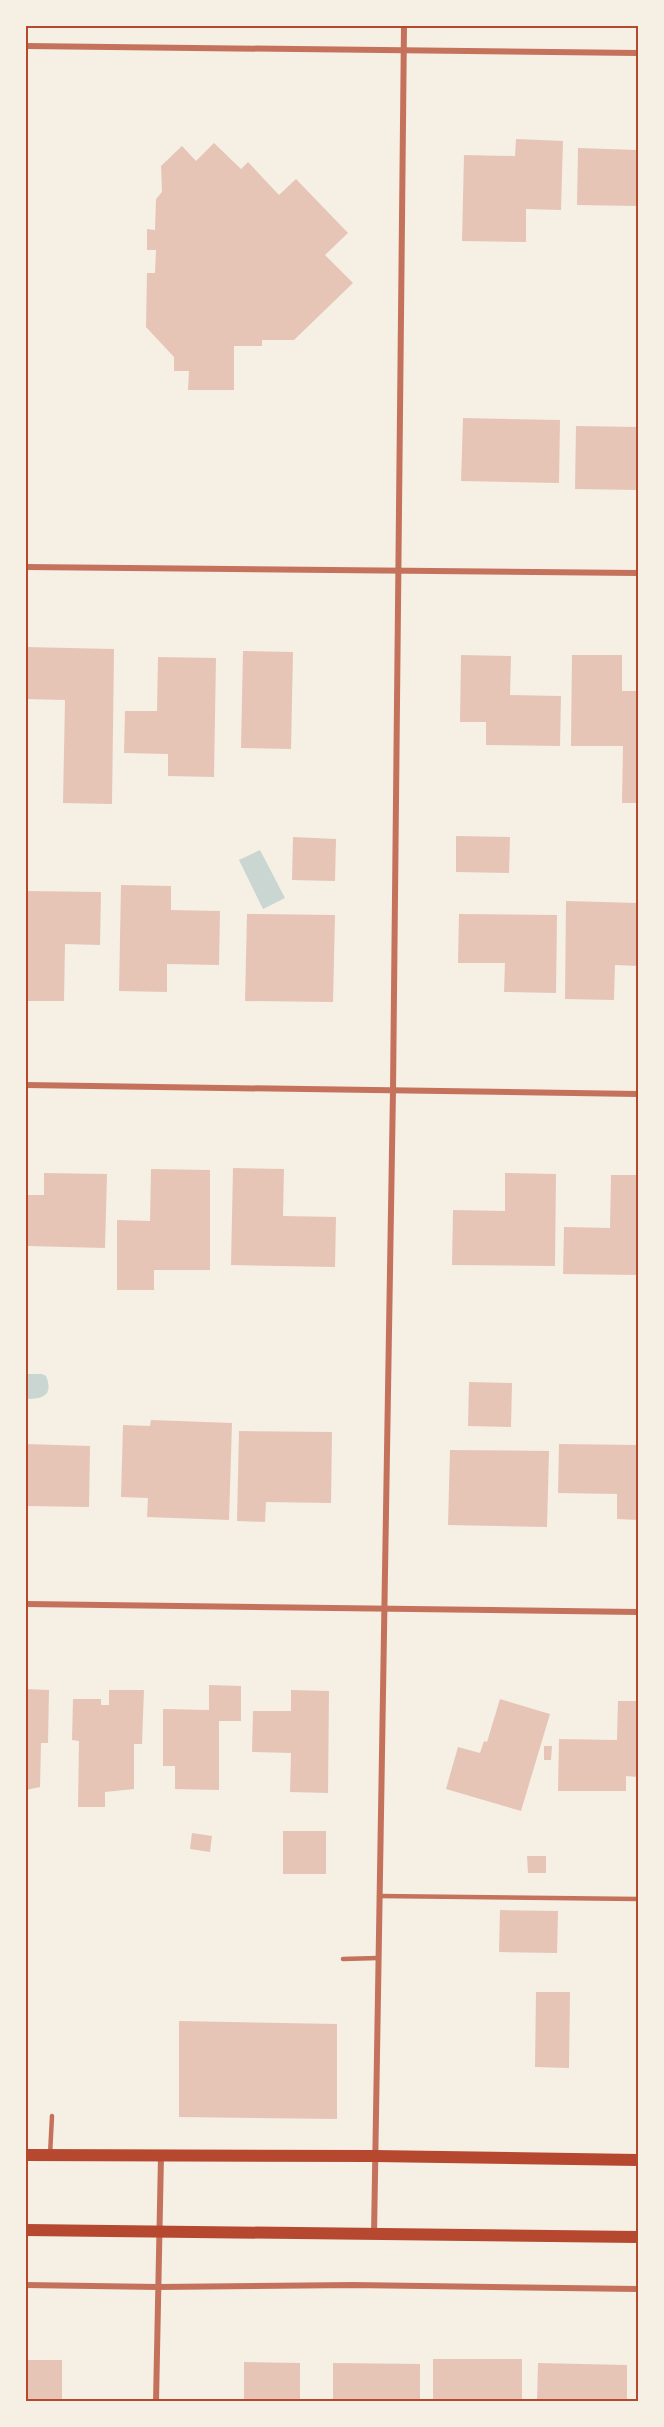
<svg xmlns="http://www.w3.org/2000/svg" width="664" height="2427" font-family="'Archivo Narrow',sans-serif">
<rect width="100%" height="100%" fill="#f6efe4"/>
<g fill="#c9d6d2">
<path d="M260,850L285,898L263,909L239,860Z"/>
<path d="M26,1374H42L46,1376C54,1396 42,1399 26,1399Z"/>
</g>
<g fill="#e6c5b7">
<path d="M516,139L563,141L561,210L526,209V242L462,241L464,155L515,156Z"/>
<path d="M214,143L241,169L248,162L279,195L296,179L348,233L325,255L353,283L294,340H262V346H234V390H188L189,371H174V357L146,327L147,273H155L156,250H147V229L155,230L156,199L162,192L161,166L182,146L196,161Z"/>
<path d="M578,148L638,150V206L577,205Z"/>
<path d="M463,418L560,420L559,483L461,481Z"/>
<path d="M576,426L638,427V490L575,489Z"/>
<path d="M26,647L114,649L112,804L63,803L65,700L26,699Z"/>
<path d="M243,651L293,652L291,749L241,748Z"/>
<path d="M461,655L511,656L510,695L561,696L560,746L486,745V722H460Z"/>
<path d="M572,655H622V691H638V803H622L623,746H571Z"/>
<path d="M158,657L216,658L214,777L168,776V754L124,753L125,711H157Z"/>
<path d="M456,836L510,837L509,873L456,872Z"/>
<path d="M293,837L336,839L335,881L292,880Z"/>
<path d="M121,885L171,886V910L220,911L219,965L167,964V992L119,991Z"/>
<path d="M26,891L101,892L100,945L65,944L64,1001H26Z"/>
<path d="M566,901L638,903V966L615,965L614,1000L565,999Z"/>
<path d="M247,914L335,915L333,1002L245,1001Z"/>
<path d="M459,914L557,915L556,993L504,992L505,963H458Z"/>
<path d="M233,1168L284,1169L283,1216L336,1217L335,1267L231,1265Z"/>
<path d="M151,1169L210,1170V1270H154V1290H117V1220L150,1221Z"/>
<path d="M44,1173L107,1174L105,1248L26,1246V1195H44Z"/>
<path d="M505,1173L556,1174L555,1266L452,1265L453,1210L505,1211Z"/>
<path d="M611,1175H638V1275L563,1274L564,1227L610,1228Z"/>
<path d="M469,1382L512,1383L511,1427L468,1426Z"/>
<path d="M151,1420L232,1423L229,1520L147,1517L148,1498L121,1497L123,1425L150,1426Z"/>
<path d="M239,1431L332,1432L331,1503L266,1502L265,1522L237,1521Z"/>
<path d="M26,1444L90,1446L89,1507L26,1506Z"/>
<path d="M559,1444L638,1445V1520L617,1519V1494L558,1493Z"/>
<path d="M450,1450L549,1451L547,1527L448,1525Z"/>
<path d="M209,1685L241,1686V1721H219V1790L175,1789V1766H163V1709L209,1710Z"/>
<path d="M26,1689L49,1690L48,1743H41L40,1787L26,1790Z"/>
<path d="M109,1690H144L142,1744H134V1789L105,1792V1807H78L79,1741L72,1740L73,1699H101V1705H109Z"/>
<path d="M291,1690L329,1691L328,1793L290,1792L291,1753L252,1752L253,1711H291Z"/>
<path d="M500,1699L550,1714L521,1811L446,1789L458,1747L480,1753L484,1741L487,1742Z"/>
<path d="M618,1701H638V1777L626,1776V1791H558L559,1739L617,1740Z"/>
<path d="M544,1746H552L551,1760H544Z"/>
<rect x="283" y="1831" width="43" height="43"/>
<path d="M192,1833L212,1836L210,1852L190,1849Z"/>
<path d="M527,1856H546V1873H528Z"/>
<path d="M500,1910L558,1911L557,1953L499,1952Z"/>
<path d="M536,1992H570L569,2068L535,2067Z"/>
<path d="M179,2021L337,2024V2119L179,2117Z"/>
<rect x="433" y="2359" width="89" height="43"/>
<rect x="26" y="2360" width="36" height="42"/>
<path d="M244,2362L300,2363V2402H244Z"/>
<path d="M333,2363L420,2364V2402H333Z"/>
<path d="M538,2363L627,2365V2402H537Z"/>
</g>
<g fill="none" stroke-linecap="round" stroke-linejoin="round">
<g stroke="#c5725c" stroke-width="4.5">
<path d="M379,1896L638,1899"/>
<path d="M343,1959L378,1958"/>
<path d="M50,2155L52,2116"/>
</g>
<g stroke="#c5725c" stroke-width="6">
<path d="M26,46L638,53"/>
<path d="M26,567L638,573"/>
<path d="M26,1085L638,1094"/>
<path d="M26,1604L638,1612"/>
<path d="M374,2235L393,1090L404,26"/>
<path d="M26,2285L158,2287L353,2285L638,2289"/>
<path d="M156,2402L161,2156"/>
</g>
<g stroke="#b5482f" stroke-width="12">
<path d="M26,2155L374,2156L638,2160"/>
<path d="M26,2230L638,2237"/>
</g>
</g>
<rect width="664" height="2427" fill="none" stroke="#f6efe4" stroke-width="54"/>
<rect x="27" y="27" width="610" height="2373" fill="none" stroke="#b5482f" stroke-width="2"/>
</svg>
